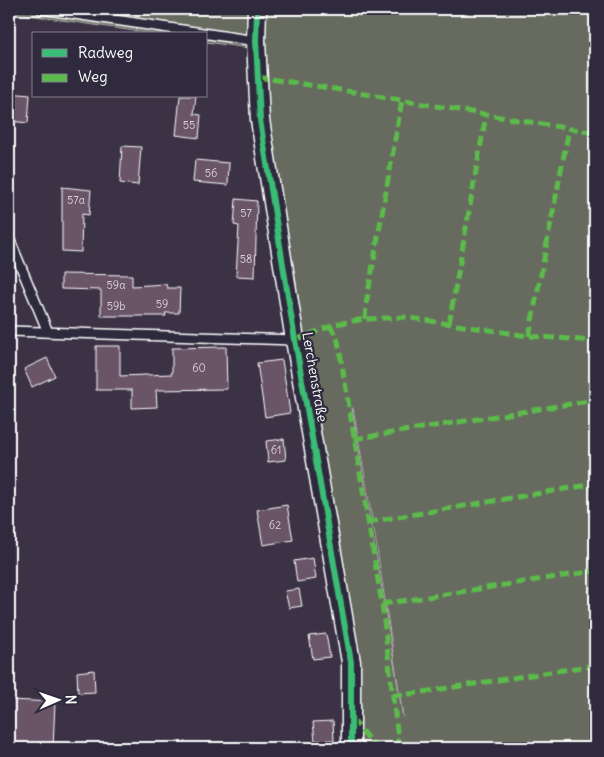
<svg xmlns="http://www.w3.org/2000/svg" width="604" height="757" font-family="Delius,sans-serif">
<rect width="100%" height="100%" fill="#3b3246"/>
<filter id="ink" filterUnits="userSpaceOnUse"><feTurbulence type="fractalNoise" baseFrequency=".02" numOctaves="2"/><feDisplacementMap in="SourceGraphic" scale="10" xChannelSelector="R" yChannelSelector="G"/><feConvolveMatrix kernelMatrix="1 2 1 2 8 2 1 2 1" color-interpolation-filters="sRGB"/></filter>
<g filter="url(#ink)">
<g fill="#666b5e" stroke="#b2b5ae" fill-rule="evenodd">
<path d="M9,9H250L249,48L206,42V34H154L9,12Z"/>
<path d="M262,9H595V748H358L266,123ZM353,408L375,536L403,717L352,408Z"/>
</g>
<g fill="#6a5468" stroke="#fff">
<path d="M9,93L30,95L28,123L9,121Z"/>
<path d="M180,96H196L194,114L201,115L199,138L176,135Z"/>
<path d="M122,146L141,147L138,185L120,183Z"/>
<path d="M195,160L229,163L228,185L193,182Z"/>
<path d="M62,187L91,190L89,215L82,214L81,252L62,251Z"/>
<path d="M236,199L257,201L255,277L236,276L239,226L234,225Z"/>
<path d="M61,274L132,275V286L166,284L167,288H180L179,313H165L166,316H101V290L61,289Z"/>
<path d="M96,346H120V376L172,374V348L226,347L227,389L156,390L157,407L132,408V390H96Z"/>
<path d="M47,358L55,376L32,387L24,369Z"/>
<path d="M282,360L290,413L265,417L257,363Z"/>
<path d="M284,439L286,460L268,462L266,441Z"/>
<path d="M287,505L293,540L263,545L257,510Z"/>
<path d="M313,558L316,579L297,582L294,561Z"/>
<path d="M299,589L302,606L289,608L285,591Z"/>
<path d="M326,634L330,657L313,659L309,636Z"/>
<path d="M94,670L95,692L78,693L77,672Z"/>
<path d="M9,700L55,702L53,748H9Z"/>
<path d="M333,721L334,740L315,741L313,722Z"/>
</g>
<g fill="none" stroke-linecap="round" stroke-linejoin="round">
<defs>
<g id="service">
<path d="M41,9L256,41"/>
<path d="M9,238L48,332"/>
<path d="M9,331L295,340"/>
</g>
<path id="minor" d="M257,9L256,41L260,120L295,340L351,662V748"/>
</defs>
<use href="#service" stroke="#fff" stroke-width="12"/>
<use href="#minor" stroke="#fff" stroke-width="21"/>
<use href="#service" stroke="#2f2a3d" stroke-width="9"/>
<use href="#minor" stroke="#2f2a3d" stroke-width="18"/>
<g stroke="#5cbc4b" stroke-width="5" stroke-dasharray="10 5" stroke-linecap="butt">
<path d="M257,77L335,89L595,133"/>
<path d="M365,319L366,305L402,100"/>
<path d="M449,324L486,115"/>
<path d="M330,325L338,341L382,604L399,748"/>
<path d="M529,336L569,129"/>
<path d="M295,340L336,324L365,319L404,317L529,336L595,341"/>
<path d="M354,439L595,400"/>
<path d="M368,522L595,484"/>
<path d="M382,604L595,571"/>
<path d="M393,695L410,694L595,665"/>
<path d="M352,719L376,748"/>
</g>
<defs>
<path id="cycleway" d="M257,9L256,41L260,120L295,340L351,662V748"/>
</defs>
<use href="#cycleway" stroke="#2f2a3d" stroke-width="9"/>
<use href="#cycleway" stroke="#3abd76" stroke-width="6"/>
</g>
</g>
<g text-anchor="middle" stroke-width="4.5" stroke-linejoin="round" paint-order="stroke">
<g font-size="11" fill="#dad4d9">
<text x="189" y="129">55</text>
<text x="211" y="177">56</text>
<text x="76" y="204">57a</text>
<text x="246" y="217">57</text>
<text x="246" y="263">58</text>
<text x="116" y="289">59a</text>
<text x="162" y="308">59</text>
<text x="116" y="310">59b</text>
<text x="199" y="372">60</text>
<text x="276" y="454">61</text>
<text x="275" y="529">62</text>
</g>
<g font-size="14" fill="#fff" stroke="#2f2a3d">
<text transform="translate(315 377) rotate(80)" y="5">Lerchenstraße</text>
</g>
</g>
<rect width="604" height="757" fill="none" stroke="#2f2a3d" stroke-width="30"/>
<rect x="15" y="15" width="574" height="727" fill="none" stroke="#fff" stroke-width="2" filter="url(#ink)"/>
<rect x="32" y="32" width="175" height="65" fill="#2f2a3d" stroke="#827f8b"/>
<rect x="42" y="49" width="25" height="8" fill="#3abd76" stroke="#827f8b"/>
<text x="78" y="58" font-size="15" fill="#ffffff">Radweg</text>
<rect x="42" y="74" width="25" height="8" fill="#5cbc4b" stroke="#827f8b"/>
<text x="78" y="82" font-size="15" fill="#ffffff">Weg</text>
<g transform="translate(58 700) rotate(88)" stroke="#2f2a3d" stroke-width="4" paint-order="stroke">
<path d="M0-4L9 19L0 12L-9 19Z" fill="#ffffff"/>
<text y="-8" font-size="14" font-weight="bold" text-anchor="middle" fill="#ffffff">N</text>
</g>
</svg>
